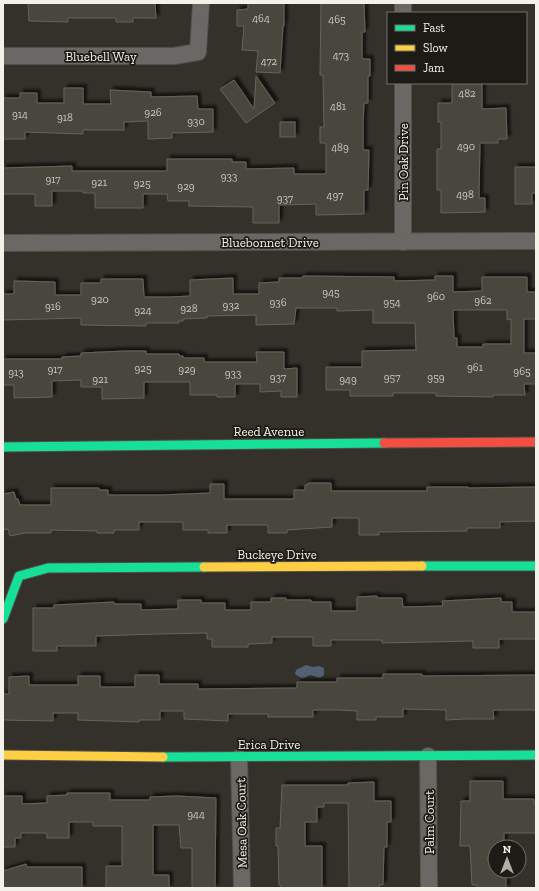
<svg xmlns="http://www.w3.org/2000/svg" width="539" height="891" font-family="'Zilla Slab',serif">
<defs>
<filter id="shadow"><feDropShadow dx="3.5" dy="-3.5" stdDeviation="1" flood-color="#0009"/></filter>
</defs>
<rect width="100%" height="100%" fill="#333129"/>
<path fill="#526075" d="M306,665L313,667L319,666L324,668V675L320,678L310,675L302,679L295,674L296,670Z"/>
<g fill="#48463d" stroke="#65645d" fill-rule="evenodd" filter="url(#shadow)">
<path d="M28,3H155L156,18H133V22H116V18H68V22L29,21Z"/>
<path d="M248,3H284V26H283L280,73L256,72L258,51L242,50L244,26H237V10L248,9Z"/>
<path d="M321,3H364L365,32H362V59H370V76H368V103H364L363,124V150H369L368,190H364V214L316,215V204L279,205V223H253V207L189,206V201H168L167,194H143V208H95V193H83V191H52V206H35V194H3V168L72,166V171H167V159H232V162H246V169L294,168V174H326V143H320V127H324L323,75H320Z"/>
<path d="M256,76L275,103L246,123L220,89L234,80L254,109Z"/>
<path d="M452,83H482V109L506,108L507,139H498V143H480L479,198H485V212L441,213V190H437V149H441V122H438V103H452Z"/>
<path d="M64,88H83V104H111L110,90L151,92V97L197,96L198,109H213V132L172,133V138L148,139V121L124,122V130H83V134L25,132V139H3V98H20V93H37V103H64Z"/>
<rect x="280" y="122" width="15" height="15"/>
<path d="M515,167H536V193H532V204H515Z"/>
<path d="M303,276L394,277V281L435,280V276H453V292L482,291V277H527V292H536V319H524V353H536V384H524L525,395H493V397L436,396V393H393V396H350V390H326V367H362V351L416,350L415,323H373V310L337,311V308H296L294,324L256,325V315L207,316V318L183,319V321H178L179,323H146V326L81,325V318L3,320V294H14V281L55,282V295H81V283H101V279H143L144,297H171L190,296V280L233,278V294H259V283L279,282V278H303ZM453,310H507V320L511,319V344H483V347H457V338H454Z"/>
<path d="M125,351H146V354H179V356H183V358H204V362H257L256,352H284V369L297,368V397H281V391L260,392V384H235V397H217V395H190V382H144V398L102,399V387H81V380L52,381V397L14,398V385H3V359H62V357L81,356V353Z"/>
<path d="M308,483H331V491H427V487H468V488L536,487V521L500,522V528H467V531L379,532V535H359V518H332V527L287,530V533H268V525H227V533H208V530H183V522H139V530H114V533H97V531L51,530V533H25L10,536L8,529L3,530V494L14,492L16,499H18L20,505H51V488H99V490H108V495H161L210,493V484H224V499H294V490H305V485H308Z"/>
<path d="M377,596V598H402L403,607L443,606L442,601L501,598V602H512V612H536V639H499V648H473V641L382,643V640H331V646H313V637H272V643L248,644V647H212V639H207V633L158,634L96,636V646H57V651H33V608H54V605L114,602V604H141V610L178,609V600H201V603H225V610H251V602H271V598H286V600H311V602H331V611H357V597Z"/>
<path d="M383,674H422V676L536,675V710H493L494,719H466L446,720V710L403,709V717H376V720H357V711L338,710H313V717H268V714H228V721L184,719V711H160V720H139V722L78,720V713H53V721L3,720V694H9V677L29,676V685H78V676H100V687H135V675H159V684H198V689L297,688V682H337V678H383Z"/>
<path d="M470,781H503V799H534V804H536V833H504V847H495V871H506V888H477V885H472L470,846H460L461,801H470Z"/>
<path d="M374,782V801H391V822H387V847H384L383,885H379V888H349L348,803H324V807H317V822H305V846H322V888H281V885H279L278,846H276V828H280L282,785H348V783Z"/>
<path d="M67,793H110V800H150V797L177,796L216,798L215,888H192V848H181L179,825H153V875H169V888H106V866H122V826H93V822H69V838H47V833H21V838H15V847H3V796H22V804L47,803V796L67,795Z"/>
<path d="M26,864L27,867H82V888H3V871Z"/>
</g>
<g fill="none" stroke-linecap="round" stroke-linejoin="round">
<defs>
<g id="street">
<path d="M403,3V13"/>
<path d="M3,56H174L198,52L201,3"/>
<path d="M403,83V242"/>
<path d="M3,243L536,241"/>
<path d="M428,756L429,888"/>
<path d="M239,758L242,888"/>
</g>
<g id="fast">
<path d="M3,447L384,443"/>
<path d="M422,566H536"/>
<path d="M3,619L19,576L48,568L204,567"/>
<path d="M163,757L536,755"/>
</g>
<g id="slow">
<path d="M204,567L422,566"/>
<path d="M3,755L163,757"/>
</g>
<path id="jam" d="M384,443L536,442"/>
</defs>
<use href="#street" stroke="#514f48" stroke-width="18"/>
<use href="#fast" stroke="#514f48" stroke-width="11"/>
<use href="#slow" stroke="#514f48" stroke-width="11"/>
<use href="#jam" stroke="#514f48" stroke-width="11"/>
<use href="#street" stroke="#6a6864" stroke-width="16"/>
<use href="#fast" stroke="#16e098" stroke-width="9"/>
<use href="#slow" stroke="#ffcf43" stroke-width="9"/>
<use href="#jam" stroke="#f24e42" stroke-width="9"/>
</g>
<g text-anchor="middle" stroke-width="3.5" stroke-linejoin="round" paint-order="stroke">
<g font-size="11" fill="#c8c6bd">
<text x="261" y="22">464</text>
<text x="337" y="23">465</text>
<text x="341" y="59">473</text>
<text x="269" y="65">472</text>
<text x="467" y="97">482</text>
<text x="338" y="110">481</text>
<text x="153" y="116">926</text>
<text x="20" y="118">914</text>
<text x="65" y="121">918</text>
<text x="196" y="125">930</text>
<text x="466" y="150">490</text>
<text x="340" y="151">489</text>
<text x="229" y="180">933</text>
<text x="53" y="183">917</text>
<text x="99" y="186">921</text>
<text x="142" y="187">925</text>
<text x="186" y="190">929</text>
<text x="465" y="198">498</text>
<text x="335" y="199">497</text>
<text x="285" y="202">937</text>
<text x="331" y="296">945</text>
<text x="436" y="300">960</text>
<text x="100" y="303">920</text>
<text x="483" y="304">962</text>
<text x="278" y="306">936</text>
<text x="392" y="306">954</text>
<text x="231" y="309">932</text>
<text x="53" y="310">916</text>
<text x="189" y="312">928</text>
<text x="143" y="314">924</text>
<text x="475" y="371">961</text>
<text x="143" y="372">925</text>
<text x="55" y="373">917</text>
<text x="187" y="373">929</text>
<text x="522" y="375">965</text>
<text x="16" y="376">913</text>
<text x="233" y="377">933</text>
<text x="278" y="381">937</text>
<text x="392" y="381">957</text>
<text x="436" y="381">959</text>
<text x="100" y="383">921</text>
<text x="348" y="383">949</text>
<text x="196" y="818">944</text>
</g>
<g font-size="13" fill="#f3f1e8" stroke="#1d1b15">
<text x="101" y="61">Bluebell Way</text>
<text transform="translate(403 162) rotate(-90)" y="5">Pin Oak Drive</text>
<text x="270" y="247">Bluebonnet Drive</text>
<text x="269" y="436">Reed Avenue</text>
<text x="277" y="559">Buckeye Drive</text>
<text x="269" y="749">Erica Drive</text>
<text transform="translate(429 822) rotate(-90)" y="5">Palm Court</text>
<text transform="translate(241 823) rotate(-91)" y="5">Mesa Oak Court</text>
</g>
</g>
<rect width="539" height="891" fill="none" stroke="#f3f1e8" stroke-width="8"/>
<rect x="387" y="12" width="140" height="72" fill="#1d1b15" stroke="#737169"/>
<rect x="395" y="25" width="20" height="6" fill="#16e098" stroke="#737169"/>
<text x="423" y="32" font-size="12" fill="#f3f1e8">Fast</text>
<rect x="395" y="45" width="20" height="6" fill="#ffcf43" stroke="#737169"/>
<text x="423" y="52" font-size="12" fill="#f3f1e8">Slow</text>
<rect x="395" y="65" width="20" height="6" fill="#f24e42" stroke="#737169"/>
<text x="423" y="72" font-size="12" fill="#f3f1e8">Jam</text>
<g transform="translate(507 859)"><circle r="19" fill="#1d1b15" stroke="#737169"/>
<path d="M0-3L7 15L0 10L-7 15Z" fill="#b0aea5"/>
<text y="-6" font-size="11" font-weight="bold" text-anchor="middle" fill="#f3f1e8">N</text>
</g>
</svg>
